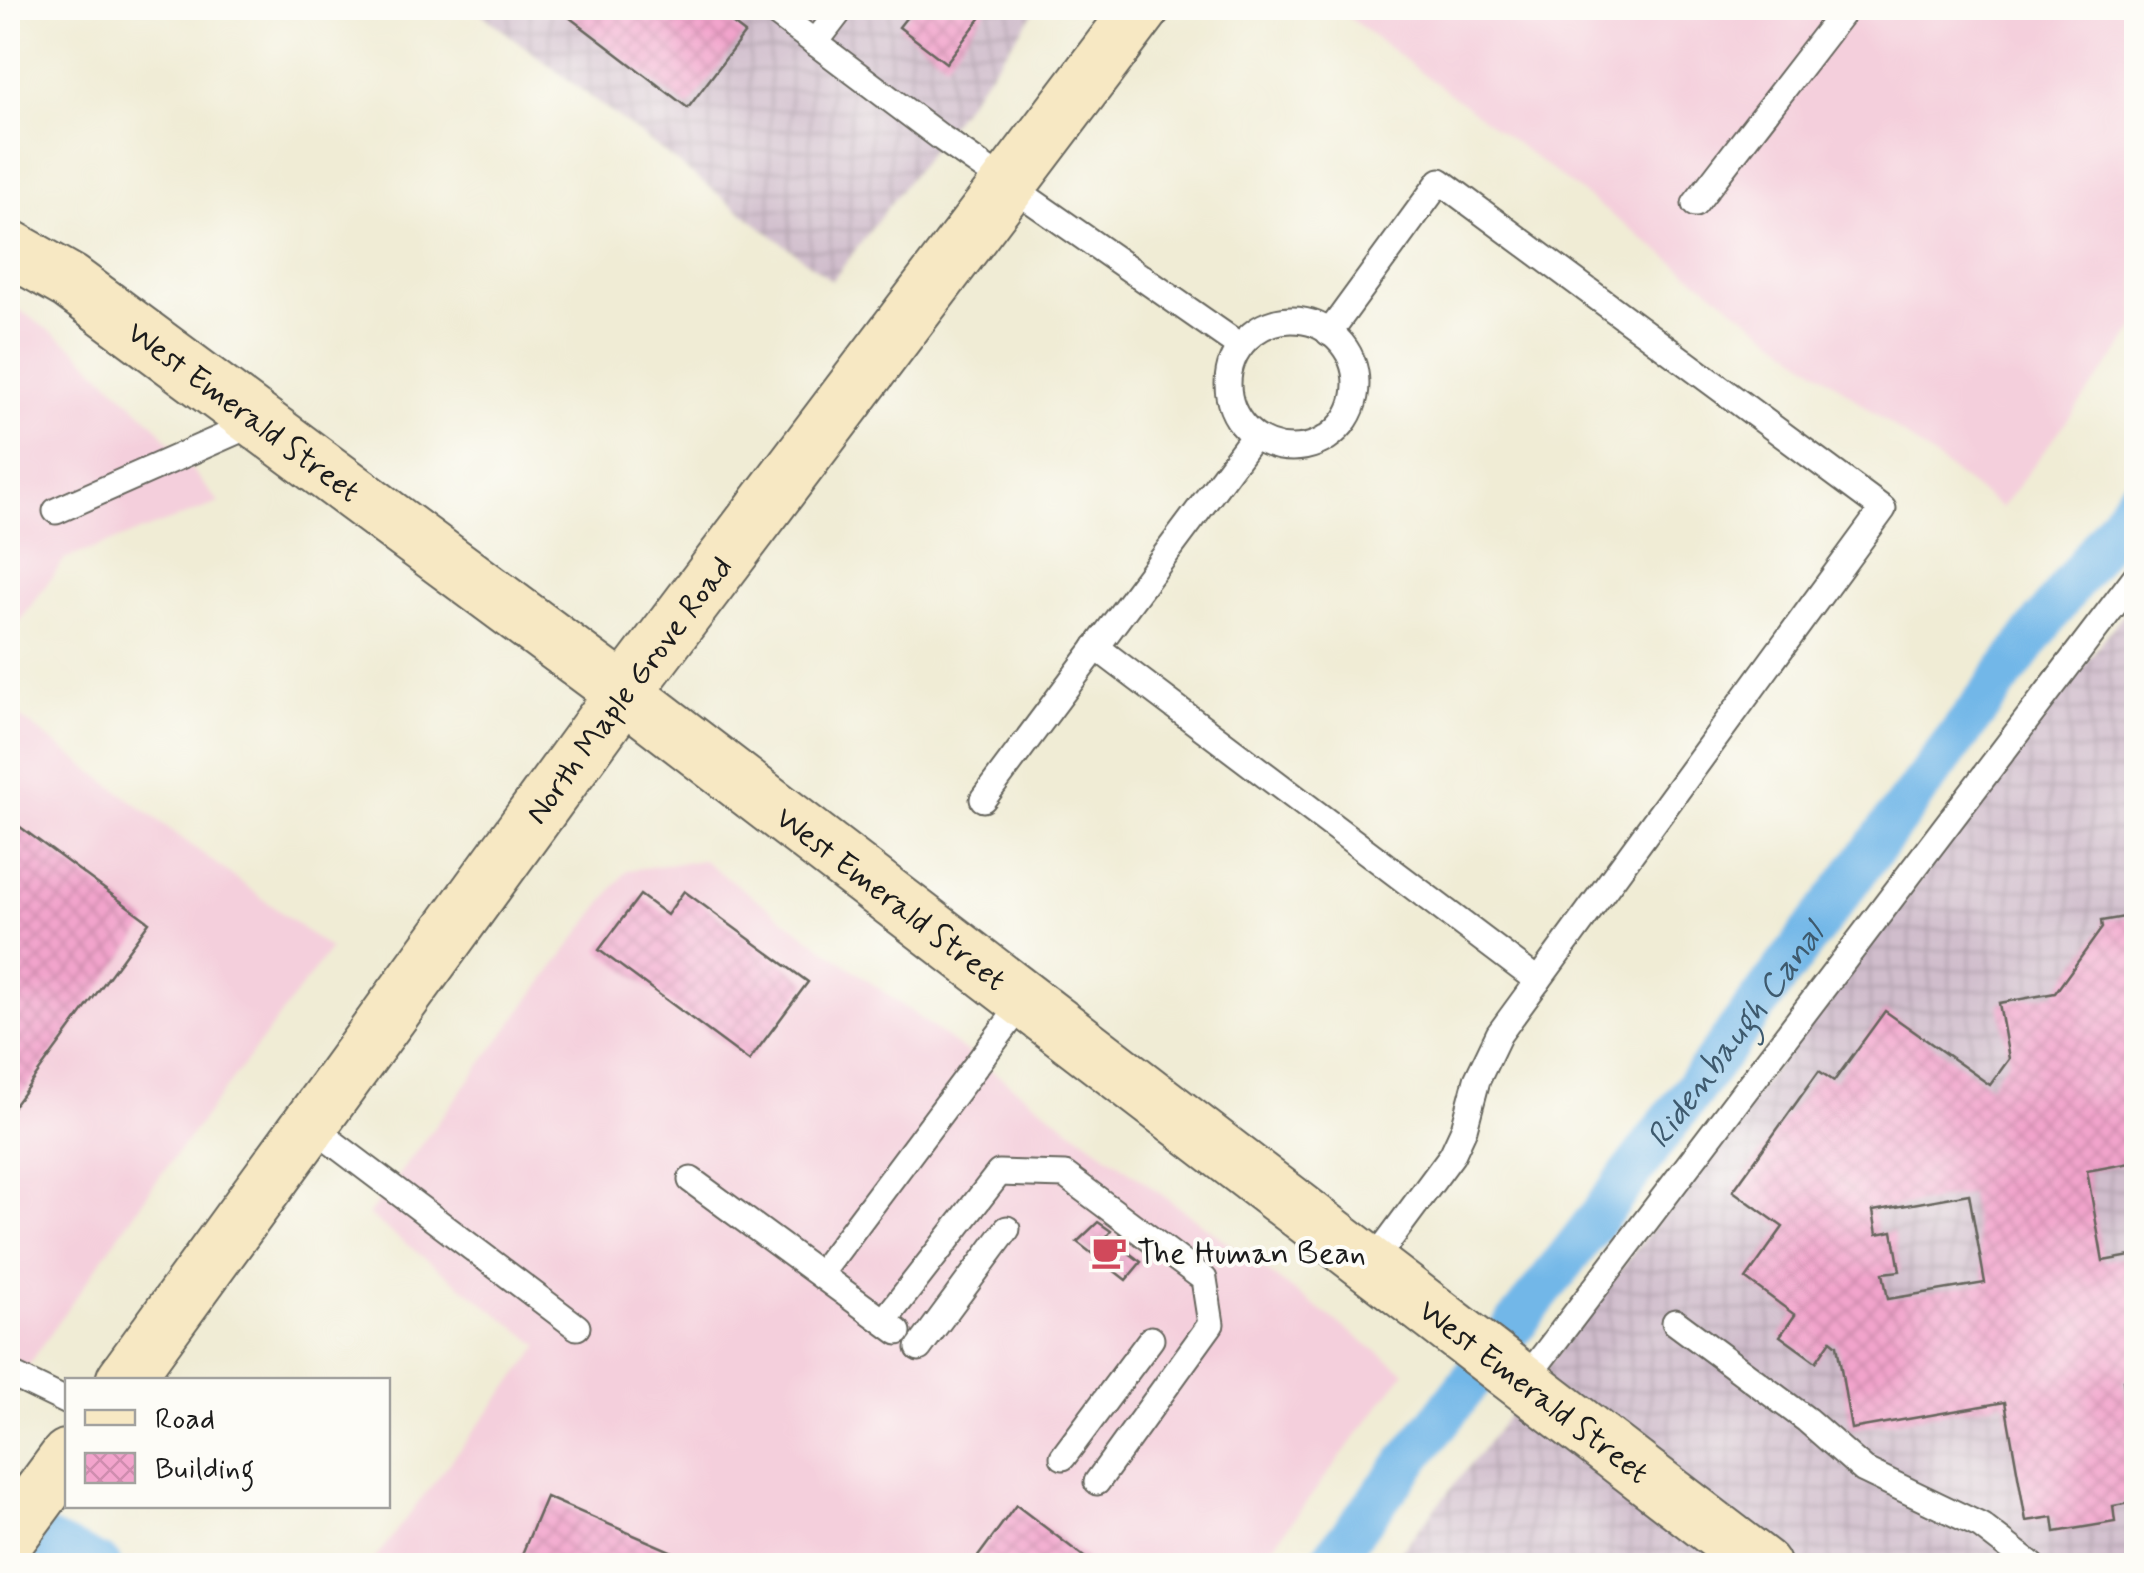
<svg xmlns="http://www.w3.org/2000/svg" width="2144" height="1573" font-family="Mynerve,sans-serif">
<defs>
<pattern id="industrial-grid" width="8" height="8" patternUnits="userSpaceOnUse" patternTransform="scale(2.5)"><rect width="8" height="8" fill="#d0bdcc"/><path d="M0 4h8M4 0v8" fill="none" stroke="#b2a2af"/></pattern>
<pattern id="building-cross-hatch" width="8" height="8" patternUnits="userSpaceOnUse" patternTransform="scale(2.5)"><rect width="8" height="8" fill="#f2a4cc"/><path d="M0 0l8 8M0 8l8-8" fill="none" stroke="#cf8daf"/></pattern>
</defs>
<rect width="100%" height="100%" fill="#fdfcf7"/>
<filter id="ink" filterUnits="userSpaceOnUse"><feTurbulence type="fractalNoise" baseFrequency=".01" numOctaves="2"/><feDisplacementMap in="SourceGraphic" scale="20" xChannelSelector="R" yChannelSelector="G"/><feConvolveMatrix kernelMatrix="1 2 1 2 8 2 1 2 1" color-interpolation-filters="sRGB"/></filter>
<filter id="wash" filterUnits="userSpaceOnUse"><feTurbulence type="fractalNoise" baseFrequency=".0048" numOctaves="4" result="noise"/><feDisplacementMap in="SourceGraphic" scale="40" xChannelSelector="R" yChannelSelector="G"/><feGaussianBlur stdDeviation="2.25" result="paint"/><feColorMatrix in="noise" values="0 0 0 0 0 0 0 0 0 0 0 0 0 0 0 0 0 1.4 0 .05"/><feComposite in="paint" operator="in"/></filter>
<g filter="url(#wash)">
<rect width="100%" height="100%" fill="#f0ecd5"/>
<g fill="#f4cfdc">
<path d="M1336,8H2136V329L2001,508Z"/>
<path d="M8,302L73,347L156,426L219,503L65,559L8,638Z"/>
<path d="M8,708L330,949L160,1176L8,1395Z"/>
<path d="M703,860L1405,1372L1259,1565H370L540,1346L368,1215L627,870Z"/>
</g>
<g fill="url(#industrial-grid)">
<path d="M474,8H1038L832,281Z"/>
<path d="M2136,597V1565L1389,1566L1485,1446Z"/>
</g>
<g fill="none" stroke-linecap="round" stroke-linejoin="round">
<g stroke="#72b7e8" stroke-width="42">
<path d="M8,1525L101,1566"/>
<path id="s1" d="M1326,1566L1581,1240L2136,498"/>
</g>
</g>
<g id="blocks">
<g fill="url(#building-cross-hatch)" fill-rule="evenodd">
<path d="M557,8H712L745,33L688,108Z"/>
<path d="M914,8H988L946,63L899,27Z"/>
<path d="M8,818L149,922L8,1114Z"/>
<path d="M684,891L808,982L749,1061L599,950L640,895L667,915Z"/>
<path d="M2136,915V1162L2087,1171L2103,1261L2136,1255V1378L2123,1380L2136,1455V1502L2113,1506L2115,1522L2055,1532L2053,1517L2026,1521L2005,1402L1851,1429L1837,1345L1831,1340L1816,1362L1780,1336L1795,1315L1746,1279L1783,1227L1733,1191L1819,1071L1834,1081L1885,1011L1990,1085L2009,1059L1999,1003L2055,993L2102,928L2101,921ZM1969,1194L1985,1283L1888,1299L1883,1273L1900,1271L1893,1231L1877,1234L1873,1211Z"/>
<path d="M1098,1222L1111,1231L1107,1236L1141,1262L1126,1280L1077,1242Z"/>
<path d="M546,1497L705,1566H517Z"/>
<path d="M1016,1505L1096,1566H971Z"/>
</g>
</g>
</g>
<g filter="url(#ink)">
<use href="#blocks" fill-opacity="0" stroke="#66655d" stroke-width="2.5"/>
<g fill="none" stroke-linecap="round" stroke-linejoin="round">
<defs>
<g id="service">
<path d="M769,8L943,139L1240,346"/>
<path d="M815,43L842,8"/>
<path d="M1695,204L1846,8"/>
<circle cx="1292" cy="384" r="64"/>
<path d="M1329,333L1440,181L1883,509L1499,1034L1477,1080L1464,1129L1452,1155L1369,1267"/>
<path d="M56,511L255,423"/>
<path d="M1096,647L1538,981"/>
<path d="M983,799L1254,436"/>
<path d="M312,1127L577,1327"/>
<path d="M691,1180L898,1332"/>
<path d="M820,1274L1025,1000"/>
<path d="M884,1321L999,1173L1065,1175L1204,1279L1211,1324L1097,1482"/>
<path d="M1675,1322L1807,1420L1864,1470L1981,1526L2033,1566"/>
<path d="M919,1348L1007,1229"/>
<path d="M8,1373L68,1402"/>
<path d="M1522,1384L2136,576"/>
<path d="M1063,1457L1151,1339"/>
</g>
<g id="secondary">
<path id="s2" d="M8,247L70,282L624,693L1763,1566"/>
<path id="s3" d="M124,1380L624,693L1142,8"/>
<path d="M8,1538L68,1457"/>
</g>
</defs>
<use href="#service" stroke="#66655d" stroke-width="29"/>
<use href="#secondary" stroke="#66655d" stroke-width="59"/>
<use href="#service" stroke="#fff" stroke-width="25"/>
<use href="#secondary" stroke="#f7e8c3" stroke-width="55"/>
</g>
</g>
<defs>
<symbol id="cafe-bare" viewBox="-9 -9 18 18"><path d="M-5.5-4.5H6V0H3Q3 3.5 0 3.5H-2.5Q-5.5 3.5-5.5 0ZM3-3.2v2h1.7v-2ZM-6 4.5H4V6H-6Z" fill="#d1495b" stroke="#fdfcf7" stroke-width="2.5" paint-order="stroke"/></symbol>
</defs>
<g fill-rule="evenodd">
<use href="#cafe-bare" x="1084" y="1227" width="50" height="50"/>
</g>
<g text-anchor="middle" stroke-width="8" stroke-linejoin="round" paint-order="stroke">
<g font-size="32" fill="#1c1c1c" stroke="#fdfcf7">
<text dy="11" stroke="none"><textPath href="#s2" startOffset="288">West Emerald Street</textPath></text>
<text dy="11" stroke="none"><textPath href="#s3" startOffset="855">North Maple Grove Road</textPath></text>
<text dy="11" stroke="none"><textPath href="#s2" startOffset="1098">West Emerald Street</textPath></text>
<text dy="11" stroke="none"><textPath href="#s2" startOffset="1908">West Emerald Street</textPath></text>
</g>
<g font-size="32" fill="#1c1c1c" stroke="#fdfcf7" text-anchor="start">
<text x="1137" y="1263">The Human Bean</text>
</g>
<g font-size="35" font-style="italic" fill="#3e5a6e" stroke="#fdfcf7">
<text dy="12" stroke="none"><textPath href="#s1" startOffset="670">Ridenbaugh Canal</textPath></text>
</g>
</g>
<rect width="2144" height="1573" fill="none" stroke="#fdfcf7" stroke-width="40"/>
<rect x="65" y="1378" width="325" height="130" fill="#fdfcf7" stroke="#a3a29f" stroke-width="2.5"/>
<rect x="85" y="1410" width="50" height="15" fill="#f7e8c3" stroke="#a3a29f" stroke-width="2.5"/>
<text x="155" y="1428" font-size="30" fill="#1c1c1c">Road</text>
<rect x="85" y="1453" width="50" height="30" fill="url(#building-cross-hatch)" stroke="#a3a29f" stroke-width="2.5"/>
<text x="155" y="1478" font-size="30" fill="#1c1c1c">Building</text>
</svg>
